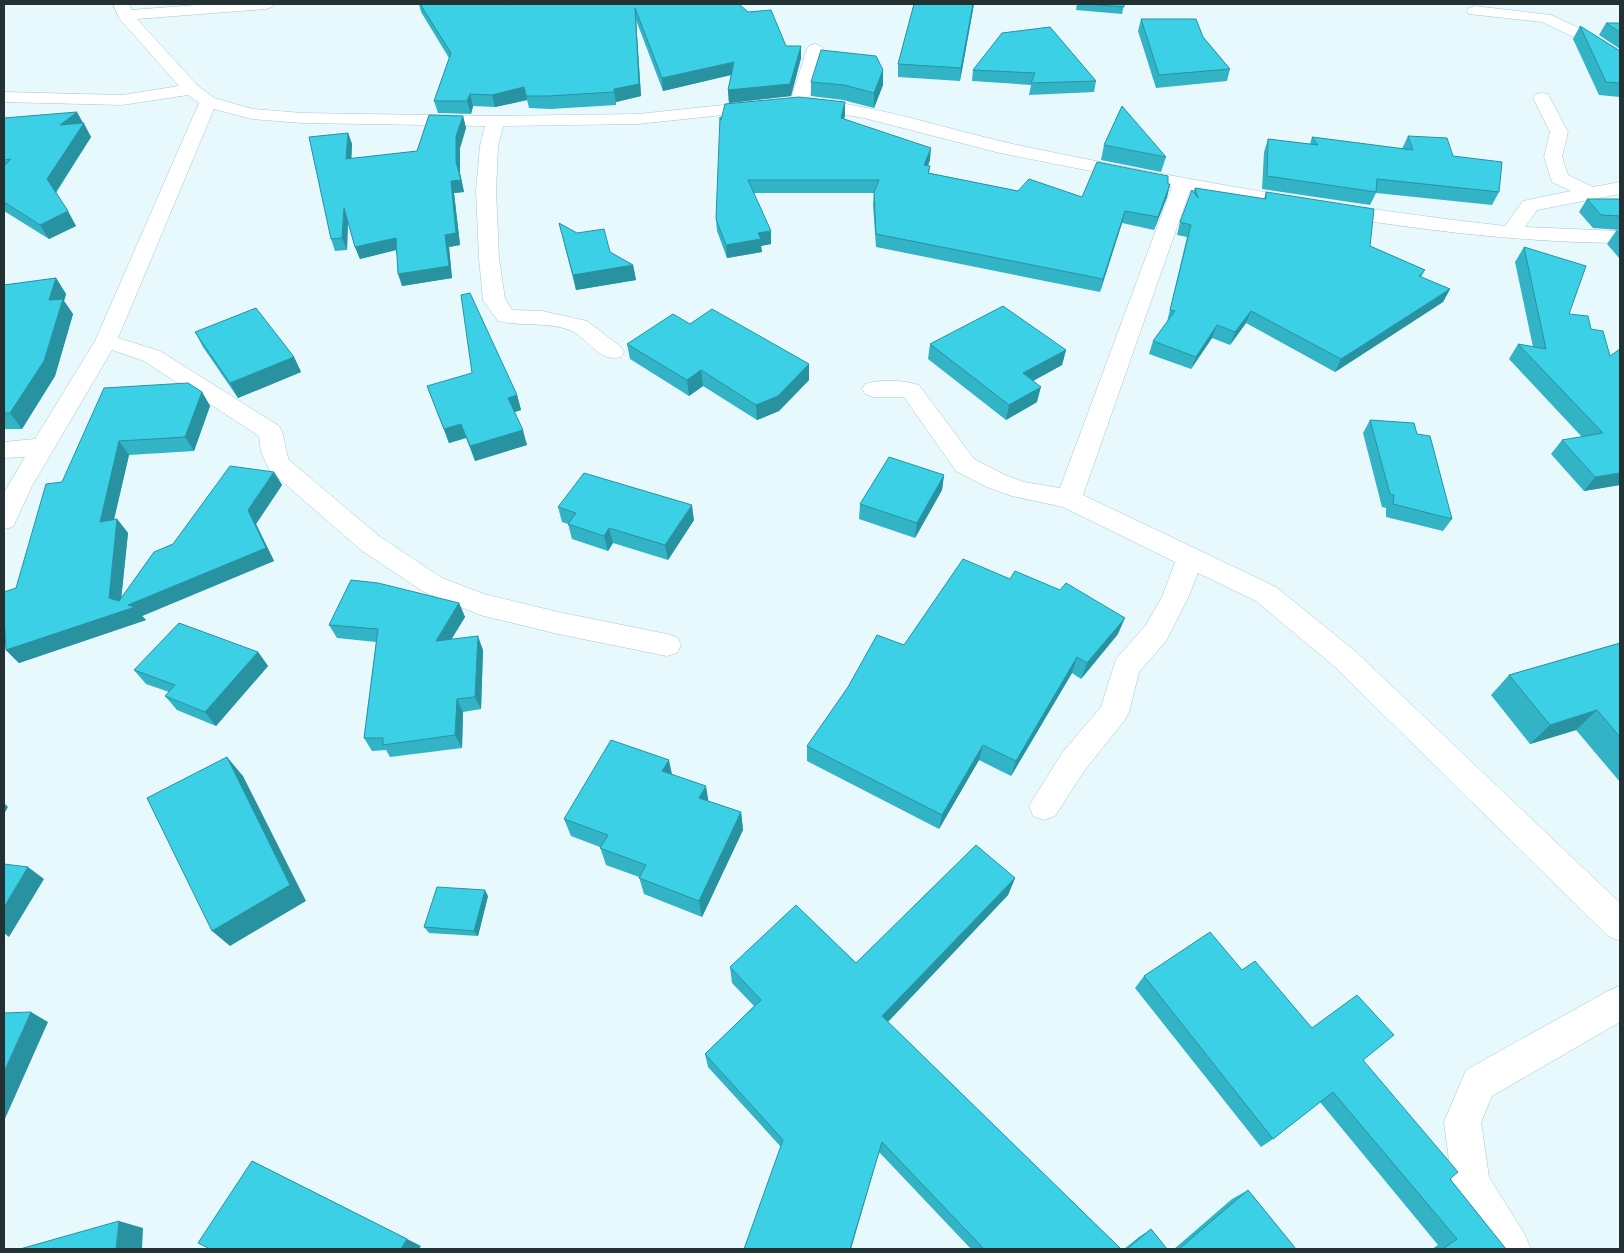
<svg xmlns="http://www.w3.org/2000/svg" width="1624" height="1253" font-family="'PT Sans',sans-serif">
<rect width="100%" height="100%" fill="#e7f9fd"/>
<g fill="none" stroke-linecap="round" stroke-linejoin="round">
<defs>
<g id="minor">
<path d="M113,4H129L131,10L209,4H274L272,7L266,9L137,19L197,85L214,98L253,109L302,113L495,116L638,114L761,101L767,102L770,106L767,110L761,111L638,124L503,126L498,146L496,191L499,258L505,299L512,310L542,311L587,321L621,347L624,352L621,357C599,363 589,339 572,331C549,321 522,327 498,321L483,300L479,258L476,191L480,146L485,126L302,123L252,119L214,109L118,338L160,351L279,426C286,437 284,449 289,460L379,536L442,578L484,594L558,612L667,634L677,637L681,645L677,653L667,656L558,634L480,615L424,592L361,550L270,471L261,452L259,436L144,361L112,350L32,486L13,527L4,529V493L25,457L4,458V442L35,439L95,341L199,103L188,95L122,105L4,102V92L122,95L179,86L119,18Z"/>
<path d="M1475,6L1551,15L1596,36L1620,51V63L1614,62L1584,42L1542,22L1469,14L1467,11L1469,8Z"/>
<path d="M815,44L821,46L823,49L809,99C883,106 954,132 1027,147C1185,180 1344,208 1505,226L1523,201L1571,191L1552,182L1544,157L1550,132L1533,98L1536,94L1542,93L1548,94L1568,132L1562,157L1568,175L1593,187L1620,182V194L1537,210L1525,227L1620,231V243C1476,242 1332,217 1190,190L1083,495L1276,587L1355,651L1620,903V941L1608,936L1335,667L1256,601L1198,573L1188,598L1166,641L1139,672L1129,712L1124,721L1084,771L1055,816L1044,820L1033,816L1029,806L1062,753L1101,707L1116,659L1146,625L1162,597L1175,562L1063,507L1012,496L987,487L956,471L904,397H873L865,394L862,389L865,384C881,379 903,380 919,385L974,459L1005,475L1024,482L1060,488L1172,187L1000,153L864,118L793,106L790,102L807,49L809,46Z"/>
<path d="M1620,986V1022L1492,1096L1481,1122L1489,1177L1525,1235L1531,1249H1489L1458,1196L1452,1183L1444,1122L1466,1070L1608,991Z"/>
</g>
</defs>
<use href="#minor" stroke="#a9c7cd" stroke-width="1"/>
<use href="#minor" fill="#fff" fill-rule="evenodd"/>
</g>
<g fill="#33b3c6">
<path d="M419,4H509L510,5L739,4L786,46H801V58L791,96L729,103L728,90L731,75L663,91L636,20L641,96L616,102V105L551,109L529,108L527,100L495,107L473,106L471,114L438,113L434,101L449,58L421,12Z"/>
<path d="M914,4H974L960,81L898,77V64Z"/>
<path d="M1077,4H1124L1122,14L1076,10Z"/>
<path d="M1141,19L1203,37L1230,69L1227,81L1156,88L1138,31Z"/>
<path d="M1606,23H1620V49L1599,35Z"/>
<path d="M1580,26L1620,51V97L1599,95L1573,39Z"/>
<path d="M1050,27L1096,81L1094,92L1029,95L1031,85L972,81L973,70Z"/>
<path d="M811,82L883,85L874,108L843,100L811,96Z"/>
<path d="M845,102V115L844,119L930,160L928,166H930L929,173L1018,191L1082,197L1168,184H1170L1167,197L1154,230L1122,223L1100,292L876,247L873,205L874,193H754L771,244L761,246L762,252L727,258L717,231L716,219L721,120Z"/>
<path d="M463,116L466,128L460,148V173L464,192L454,193L460,245L449,247L452,278L402,286L396,250L360,259L355,247L348,222L347,250L335,251L331,239L348,133L352,144L351,159L417,151Z"/>
<path d="M4,118L84,123L91,137L56,193L76,226L49,239L4,211Z"/>
<path d="M1408,136L1453,156L1499,192L1492,205L1376,193L1370,205L1262,189L1264,152L1268,139L1310,144L1312,137L1402,149Z"/>
<path d="M1104,145L1166,157L1161,172L1101,160Z"/>
<path d="M1195,188L1264,199L1266,192L1370,246L1425,270L1421,277L1450,289L1443,302L1335,372L1246,323L1230,345L1212,338L1191,369L1149,354L1153,341L1167,322L1187,237L1177,235L1180,222Z"/>
<path d="M1587,199H1620V230L1593,228L1579,212Z"/>
<path d="M559,223L633,265L636,280L576,290Z"/>
<path d="M1616,231H1620V259L1607,244Z"/>
<path d="M1524,247L1569,314L1620,485L1584,491L1551,454L1562,440L1582,437L1509,359L1518,344L1533,347L1515,262Z"/>
<path d="M56,278L66,294L64,301L73,314L55,376L22,429H4V285Z"/>
<path d="M690,324L809,380L779,411L757,420L703,386L689,396L630,359L627,344Z"/>
<path d="M195,332L294,357L301,372L238,398L203,347Z"/>
<path d="M930,344L1066,350L1062,365L1033,381L1037,402L1006,420L928,359Z"/>
<path d="M188,383L202,392L210,406L194,451L129,455L114,520L117,519L128,533L121,598L173,544L274,472L282,485L256,524L274,561L142,616L146,620L19,663L6,650L16,588L62,482Z"/>
<path d="M427,386L517,395L521,410L514,412L527,445L475,461L466,438L449,443Z"/>
<path d="M1370,420L1417,434L1452,519L1443,531L1386,517V508L1382,507L1363,433Z"/>
<path d="M944,475L942,490L915,538L859,519L860,504Z"/>
<path d="M558,507L694,520L668,560L613,543L608,551L572,539L568,524L562,522Z"/>
<path d="M459,603L465,617L451,639L483,650L481,709L463,712L462,748L390,757L386,750L372,751L364,738L376,642L337,638L329,625Z"/>
<path d="M1118,634L1081,679L1072,673L1011,776L979,760L939,829L807,761V746L904,645Z"/>
<path d="M1620,643V782L1576,730L1530,744L1491,695L1509,675Z"/>
<path d="M258,652L268,666L216,726L177,710L165,696L169,692L146,684L134,670Z"/>
<path d="M672,774L708,801L741,812L743,830L702,917L644,894L639,877L606,865L600,847L571,836L564,819Z"/>
<path d="M1015,878L1008,895L888,1022L1121,1249H971L880,1153L781,1147L708,1067L705,1054L754,1006L732,983L730,967L856,963Z"/>
<path d="M488,896L478,936L429,933L424,927Z"/>
<path d="M1242,970L1312,1028L1450,1179L1506,1249H1432L1438,1245L1320,1102L1273,1139L1261,1147L1135,988L1144,976Z"/>
<path d="M1248,1190L1296,1249H1174L1232,1199Z"/>
<path d="M1151,1229L1167,1249H1124L1139,1237Z"/>
</g>
<g fill="#2992a1">
<path d="M973,4H974L960,81L961,68Z"/>
<path d="M635,8L636,20L641,96L616,102V105L614,89Z"/>
<path d="M801,46V58L791,96L729,103L728,90Z"/>
<path d="M734,62L735,74L663,91L662,78Z"/>
<path d="M883,70V85L874,108V93Z"/>
<path d="M524,87L527,100L495,107L492,95Z"/>
<path d="M470,94L473,106L471,114L467,101Z"/>
<path d="M845,102V115L841,131V118Z"/>
<path d="M77,112L91,137L55,193L47,179L60,125Z"/>
<path d="M463,116L466,128L460,148V173L464,192L454,193L460,245L449,247L452,278L402,286L398,274L445,235L451,181L456,162V136Z"/>
<path d="M348,133L352,144L351,171L346,159Z"/>
<path d="M931,148L930,160L923,178L924,165Z"/>
<path d="M1170,184L1167,197L1154,230L1158,217Z"/>
<path d="M344,208L348,220L347,250L342,238Z"/>
<path d="M68,211L76,226L49,239L40,225Z"/>
<path d="M1125,211L1122,223L1100,292L1103,279Z"/>
<path d="M771,231V244L761,246L762,252L727,258L726,245L758,233Z"/>
<path d="M396,238L400,249L360,259L355,247Z"/>
<path d="M633,265L636,280L576,290L573,275Z"/>
<path d="M56,278L66,294L64,301L73,314L55,376L22,429L10,413L49,300Z"/>
<path d="M1450,289L1443,302L1335,372L1341,359Z"/>
<path d="M1251,311L1246,323L1230,345L1235,332Z"/>
<path d="M1217,325L1212,338L1191,369L1196,357Z"/>
<path d="M1066,350L1062,365L1020,388L1023,373Z"/>
<path d="M294,357L301,372L238,398L230,383Z"/>
<path d="M809,364V380L779,411L757,420L756,405Z"/>
<path d="M701,370L703,386L689,396L687,380Z"/>
<path d="M1041,387L1037,402L1006,420L1009,405Z"/>
<path d="M202,392L210,406L194,451L185,437Z"/>
<path d="M517,395L521,410L512,413L508,398Z"/>
<path d="M461,424L466,438L449,443L444,429Z"/>
<path d="M523,430L527,445L475,461L470,446Z"/>
<path d="M119,441L129,455L110,536L100,522Z"/>
<path d="M274,472L282,485L256,524L274,561L142,616L146,620L19,663L6,650L128,605L248,510Z"/>
<path d="M1620,473V485L1584,491L1595,477Z"/>
<path d="M944,475L942,490L915,538L917,523Z"/>
<path d="M692,505L694,520L668,560L665,545Z"/>
<path d="M117,519L128,533L120,611L109,598Z"/>
<path d="M609,528L613,543L608,551L604,536Z"/>
<path d="M459,603L465,617L442,655L436,641Z"/>
<path d="M1125,618L1118,634L1081,679L1087,663Z"/>
<path d="M478,636L483,650L481,709L475,697Z"/>
<path d="M258,652L268,666L216,726L205,712Z"/>
<path d="M1077,657L1072,673L1011,776L1016,761Z"/>
<path d="M457,699L463,712L462,748L455,735Z"/>
<path d="M1597,710L1576,730L1530,744L1550,725Z"/>
<path d="M983,745L979,760L939,829L942,815Z"/>
<path d="M227,757L243,776L306,901L230,946L212,931Z"/>
<path d="M669,760L673,779L662,771Z"/>
<path d="M706,786L709,804L699,798Z"/>
<path d="M4,803L8,807L4,814Z"/>
<path d="M741,812L743,830L702,917L699,901Z"/>
<path d="M28,867L44,879L9,937L4,933V907Z"/>
<path d="M1015,878L1008,895L880,1030L882,1016Z"/>
<path d="M485,890L488,896L478,936L474,931Z"/>
<path d="M31,1012L48,1022L4,1121V1072Z"/>
<path d="M882,1142L851,1249H850Z"/>
<path d="M252,1161L421,1246L419,1249H401Z"/>
<path d="M119,1221L143,1228L142,1249H116Z"/>
</g>
<g fill="#3bd0e6" stroke="#2992a1">
<path d="M420,4H509L510,5L514,4H739L748,12L771,10L786,46H801L790,84L728,90L734,62L662,78L635,8L639,84L614,89V92L549,96H526L524,87L492,95L470,94L467,101H434L451,53Z"/>
<path d="M914,4H973L961,68L898,64Z"/>
<path d="M1087,4H1124V7Z"/>
<path d="M1141,19H1196L1203,37L1230,69L1159,75Z"/>
<path d="M1606,23H1620V32Z"/>
<path d="M1580,26L1620,51V83L1606,82Z"/>
<path d="M1050,27L1096,81L1031,83L1035,73L973,70L1002,33Z"/>
<path d="M821,50L876,56L883,70L874,93L844,85L811,82Z"/>
<path d="M799,97L845,102L841,118L931,148L924,165L930,166L928,173L1018,191L1029,179L1082,197L1097,162L1168,176V184H1170L1158,217L1125,211L1103,279L876,234L874,192L879,180H748L771,231L758,233L761,239L726,245L716,219L720,117L721,120L725,104Z"/>
<path d="M1122,106L1166,157L1104,145Z"/>
<path d="M77,112L60,125L84,123L47,179L68,211L40,225L4,202V166L11,159L4,160V118Z"/>
<path d="M429,115L463,116L456,136V162L461,180L451,181L456,233L445,235L449,266L398,274L396,238L355,247L344,208L342,238L331,239L309,137L348,133L346,159L417,151Z"/>
<path d="M1408,136L1447,138L1453,156L1502,162L1499,192L1377,179L1376,192L1267,176L1268,139L1318,145L1312,137L1413,150Z"/>
<path d="M1195,188L1266,199V192L1374,209L1370,246L1425,270L1419,276L1450,289L1341,359L1251,311L1235,332L1217,325L1196,357L1153,341L1175,311L1170,310L1191,225L1180,222L1192,190L1198,198Z"/>
<path d="M1587,199H1620V216L1601,215Z"/>
<path d="M559,223L577,233L604,229L610,252L633,265L573,275Z"/>
<path d="M1616,231H1620V236Z"/>
<path d="M1524,247L1586,266L1569,314L1588,316L1591,329L1603,331L1610,356L1620,349V473L1595,477L1562,440L1603,433L1518,344L1546,349Z"/>
<path d="M56,278L49,300L63,299L44,361L10,413H4V285Z"/>
<path d="M470,293L517,395L508,398L523,430L470,446L461,424L444,429L427,386L472,373L461,295Z"/>
<path d="M1003,306L1066,350L1023,373L1041,387L1009,405L930,344Z"/>
<path d="M256,308L294,357L230,383L195,332Z"/>
<path d="M712,309L809,364L778,396L756,405L701,370L687,380L627,344L673,314L690,324Z"/>
<path d="M188,383L202,392L185,437L119,441L100,522L117,519L109,598L119,601L154,552L173,544L230,466L274,472L248,510L266,548L128,605L135,607L6,650L4,617V592L16,588L46,484L62,482L104,388Z"/>
<path d="M1370,420L1414,423L1417,434L1430,436L1452,519L1393,504L1394,495L1390,494Z"/>
<path d="M889,457L944,475L917,523L860,504Z"/>
<path d="M584,473L692,505L665,545L609,528L604,536L568,524L576,513L558,507Z"/>
<path d="M963,559L1010,579L1015,571L1060,590L1066,583L1125,618L1087,663L1077,657L1016,761L983,745L942,815L807,746L848,687L877,635L904,645Z"/>
<path d="M351,580L378,583L459,603L436,641L478,636L475,697L457,699L455,735L383,745V738H364L378,629L329,625Z"/>
<path d="M179,623L258,652L205,712L165,696L175,685L134,670Z"/>
<path d="M1620,643V737L1597,710L1550,725L1509,675Z"/>
<path d="M611,740L669,760L662,771L706,786L699,798L741,812L699,901L639,878L646,865L600,848L608,835L564,819Z"/>
<path d="M227,757L290,885L212,931L147,798Z"/>
<path d="M976,845L1015,878L882,1016L1121,1249H984L882,1142L850,1249H744L783,1140L705,1054L761,1000L730,967L796,905L856,963Z"/>
<path d="M4,864L28,867L4,907Z"/>
<path d="M437,887L485,890L474,931L424,927Z"/>
<path d="M1210,932L1242,970L1255,961L1312,1028L1357,995L1394,1035L1363,1060L1458,1172L1450,1179L1506,1249H1443L1457,1239L1333,1092L1273,1139L1144,976Z"/>
<path d="M31,1012L4,1072V1013Z"/>
<path d="M252,1161L407,1239L401,1249H210L198,1243Z"/>
<path d="M1248,1190L1296,1249H1179Z"/>
<path d="M119,1221L116,1249H20Z"/>
<path d="M1151,1229L1167,1249H1127Z"/>
</g>
<rect width="1624" height="1253" fill="none" stroke="#243133" stroke-width="10"/>
</svg>
